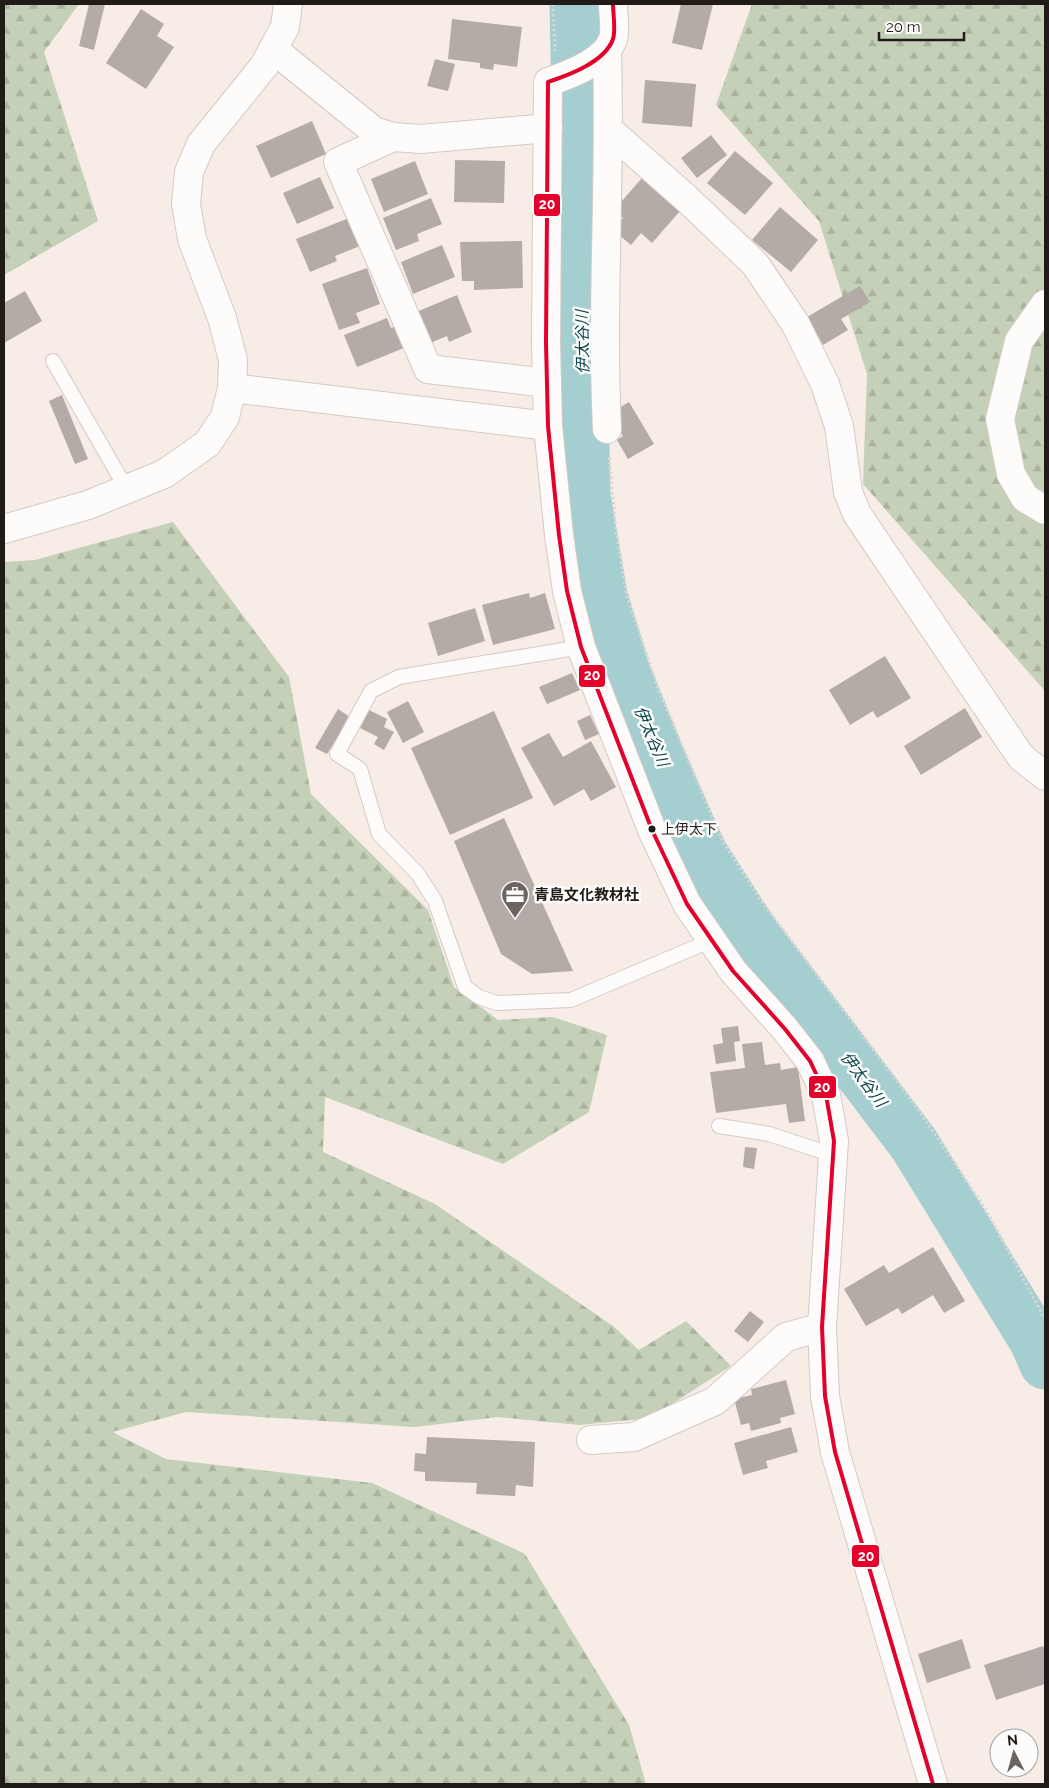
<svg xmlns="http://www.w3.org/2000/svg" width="1049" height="1788" font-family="Raleway,'Noto Sans JP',sans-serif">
<defs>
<pattern id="forest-firs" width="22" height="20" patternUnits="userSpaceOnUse" patternTransform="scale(1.25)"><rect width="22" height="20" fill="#c5d0b8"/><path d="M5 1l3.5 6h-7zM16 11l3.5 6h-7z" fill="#a9b29d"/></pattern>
</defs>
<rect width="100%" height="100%" fill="#f7ece6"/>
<g fill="url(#forest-firs)">
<path d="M4,4H79L44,52L98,221L4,275Z"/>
<path d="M752,4H1045V691L863,484L867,374L819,221L716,105Z"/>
<path d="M173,522L289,677L311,794L428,910L454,987L498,1020L553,1017L607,1035L589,1112L503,1164L325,1097L323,1152L435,1204L613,1326L639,1350L686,1321L731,1366L650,1418L579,1425L498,1417L415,1427L186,1412L112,1432L166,1459L372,1483L525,1554L629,1725L646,1784H4V562L35,560Z"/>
</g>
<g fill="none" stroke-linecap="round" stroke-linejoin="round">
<path stroke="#a5ced0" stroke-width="51" d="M575,4L585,495L602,596L625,672L664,768L702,853L752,931L914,1144L1035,1341L1045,1364"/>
</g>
<g fill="#b4aba7">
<path d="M89,4H105L94,50L79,46Z"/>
<path d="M681,4H713L702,50L672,43Z"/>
<path d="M141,9L164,24L157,36L174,47L146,89L106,63Z"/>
<path d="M452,19L522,27L517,67L494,64L493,70L480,68V63L448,59Z"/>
<path d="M435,59L455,64L448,91L427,86Z"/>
<path d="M645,80L696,84L692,127L642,123Z"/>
<path d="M312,121L326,154L271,178L256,146Z"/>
<path d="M711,135L727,155L697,178L681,158Z"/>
<path d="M735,151L773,183L745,215L707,183Z"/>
<path d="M455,160L505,161L504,203L454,202Z"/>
<path d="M415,161L428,194L384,212L371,179Z"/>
<path d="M320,177L334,208L297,224L283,193Z"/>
<path d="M642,178L680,211L652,243L641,233L631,245L613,230L623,218L614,210Z"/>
<path d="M431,198L442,224L417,234L419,241L396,250L383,218Z"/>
<path d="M780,207L818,240L791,272L752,240Z"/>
<path d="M349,218L360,246L335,256L337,261L310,272L296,239Z"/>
<path d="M522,241L523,288L474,290V281H462L460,242Z"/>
<path d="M442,245L455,277L413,294L401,262Z"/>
<path d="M367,268L380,304L356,313L360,323L339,330L322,284Z"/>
<path d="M860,286L870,302L841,319L848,330L823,345L807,317Z"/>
<path d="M25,291L42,321L4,343V303Z"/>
<path d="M457,295L472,332L449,342L447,336L428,344L414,313Z"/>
<path d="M387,318L391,328L399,325L404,348L357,367L344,335Z"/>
<path d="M62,395L88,459L75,464L49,401Z"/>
<path d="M629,402L654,444L628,459L617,440L623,436L609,414Z"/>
<path d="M529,593L530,598L545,593L555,629L493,645L482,605Z"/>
<path d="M475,608L485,641L438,656L428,623Z"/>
<path d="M885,656L911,698L877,718L873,711L850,725L829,690Z"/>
<path d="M572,673L580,690L547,704L539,687Z"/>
<path d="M408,701L424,732L403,743L387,712Z"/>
<path d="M965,708L982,737L921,775L904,746Z"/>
<path d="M338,709L350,717L327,754L315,748Z"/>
<path d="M369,710L387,719L384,727L394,732L384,750L374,744L378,737L360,728Z"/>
<path d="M494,711L533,798L450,835L411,748Z"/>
<path d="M590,715L599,734L585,740L577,721Z"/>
<path d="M549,733L563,757L591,741L616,787L591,801L584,789L554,806L521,748Z"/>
<path d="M504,818L573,971L532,974L501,954L454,841Z"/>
<path d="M738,1026L740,1041L734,1042L736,1061L716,1064L713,1045L723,1043L721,1028Z"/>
<path d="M762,1042L765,1065L780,1063L781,1070L798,1067L805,1121L789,1123L786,1104L716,1113L710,1072L745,1068L742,1044Z"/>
<path d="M745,1147L757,1148L754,1169L743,1167Z"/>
<path d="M933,1247L965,1301L944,1313L933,1295L902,1314L898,1308L866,1326L844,1289L884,1265L889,1273Z"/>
<path d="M750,1311L764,1322L748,1342L734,1331Z"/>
<path d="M786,1380L795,1414L780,1418L781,1423L751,1431L749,1423L741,1425L734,1399L752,1395L751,1389Z"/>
<path d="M791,1427L798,1452L766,1461L768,1468L743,1475L734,1443Z"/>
<path d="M427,1437L535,1442L533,1487L516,1485L515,1496L476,1494L477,1483L425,1481V1472L414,1471L415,1453L426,1454Z"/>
<path d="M962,1639L971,1668L927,1683L918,1654Z"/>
<path d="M1043,1646L1045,1652V1684L996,1700L984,1665Z"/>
</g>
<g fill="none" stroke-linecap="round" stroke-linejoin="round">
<defs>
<g id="lane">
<path d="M53,361L126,488"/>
<path d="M581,647L399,677L371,691L337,754L360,769L379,834L418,874L435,901L465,987L479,997L497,1003L571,1000L712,940"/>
<path d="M719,1126L769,1134L833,1155"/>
</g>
<g id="street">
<path d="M613,4C613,14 616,30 613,39C605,62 569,75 548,82L546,343L548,426L559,535L567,591L581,647L652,830L687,904L733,971L785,1029L810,1061L826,1095L834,1141L822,1327L825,1396L835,1452L933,1784"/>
<path d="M273,49L374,131L393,137L421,139L548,128"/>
<path d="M609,130L687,199L755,264L795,323L825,384L839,426L848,492L857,514L1021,757L1045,776"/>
<path d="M393,137L338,162L428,369L547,383"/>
<path d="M1045,304L1019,341L1000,419L1011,474L1025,498L1045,510"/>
<path d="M232,388L548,426"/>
<path d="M607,429C601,303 611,177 607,52"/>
<path d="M591,1440L634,1437L715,1401L786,1337L822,1327"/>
</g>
<path id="secondary" d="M4,529L88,505L164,474L207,444L225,417L232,388L233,360L222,318L192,239L186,204L189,172L201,144L264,66L285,27L288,4"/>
</defs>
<use href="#lane" stroke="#d3cac6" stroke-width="16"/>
<use href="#street" stroke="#d3cac6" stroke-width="30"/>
<use href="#secondary" stroke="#d3cac6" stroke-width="30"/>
<g stroke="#d9d6d4" stroke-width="3" stroke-dasharray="2.5 2.5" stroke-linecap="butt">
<path d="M553,4L555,51"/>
<path d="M609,457L616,531L627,596L658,688L723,842L760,899L920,1112L985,1208L1045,1319"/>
</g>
<use href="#lane" stroke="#fefcfb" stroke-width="14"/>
<use href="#street" stroke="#fefcfb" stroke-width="28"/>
<use href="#secondary" stroke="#fefcfb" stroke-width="28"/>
<defs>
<path id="bus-1" d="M613,4C613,14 616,30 613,39C605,62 569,75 548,82L546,343L548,426L559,535L567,591L581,647L652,830L687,904L733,971L785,1029L810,1061L826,1095L834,1141L822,1327L825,1396L835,1452L933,1784"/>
</defs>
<use href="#bus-1" stroke="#fcfcfc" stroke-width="8"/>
<use href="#bus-1" stroke="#e4002b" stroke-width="4"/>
</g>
<defs>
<symbol id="office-pin" viewBox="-11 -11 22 30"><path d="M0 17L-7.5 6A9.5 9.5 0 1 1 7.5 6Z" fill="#6c645f" stroke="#fcfcfc"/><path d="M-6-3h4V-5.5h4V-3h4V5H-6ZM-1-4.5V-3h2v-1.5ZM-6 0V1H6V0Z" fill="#fff"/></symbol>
</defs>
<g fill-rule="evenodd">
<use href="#office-pin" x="499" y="879" width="32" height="43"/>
</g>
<circle fill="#211b17" stroke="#fcfcfc" stroke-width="2" cx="652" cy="829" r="4.5"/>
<g text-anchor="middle" stroke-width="5" stroke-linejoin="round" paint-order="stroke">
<g font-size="14" fill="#211b17" stroke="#fcfcfc" text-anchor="start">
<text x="661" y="834">上伊太下</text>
</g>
<g font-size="15" font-weight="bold" fill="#211b17" stroke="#fcfcfc" text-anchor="start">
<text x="534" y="900">青島文化教材社</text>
</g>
<g font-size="16" font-style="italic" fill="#0c464b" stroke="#fcfcfc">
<text transform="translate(582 342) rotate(-91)" y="6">伊太谷川</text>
<text transform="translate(652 736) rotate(67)" y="6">伊太谷川</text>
<text transform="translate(864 1079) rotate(53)" y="6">伊太谷川</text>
</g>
</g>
<g stroke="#fcfcfc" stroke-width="2">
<rect x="533" y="193" width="28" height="24" rx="5" fill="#e4002b"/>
<rect x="578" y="664" width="28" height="24" rx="5" fill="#e4002b"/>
<rect x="808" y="1075" width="29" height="24" rx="5" fill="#e4002b"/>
<rect x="851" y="1544" width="29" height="24" rx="5" fill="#e4002b"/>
</g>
<g font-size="14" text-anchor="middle" font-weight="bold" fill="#fff">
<text x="547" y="209">20</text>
<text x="592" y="680">20</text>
<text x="822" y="1092">20</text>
<text x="866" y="1561">20</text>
</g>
<rect width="1049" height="1788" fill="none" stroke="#211b17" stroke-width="10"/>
<g transform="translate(1014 1753) rotate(354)"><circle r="24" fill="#fcfcfc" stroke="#a4a2a0"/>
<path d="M0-4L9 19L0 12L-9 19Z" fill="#6c645f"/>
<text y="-8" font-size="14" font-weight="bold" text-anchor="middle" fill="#211b17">N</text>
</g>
<path d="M879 32v8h85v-8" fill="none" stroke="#211b17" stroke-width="2.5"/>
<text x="886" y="32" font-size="15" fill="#211b17" stroke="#fcfcfc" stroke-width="4" paint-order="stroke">20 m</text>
</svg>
